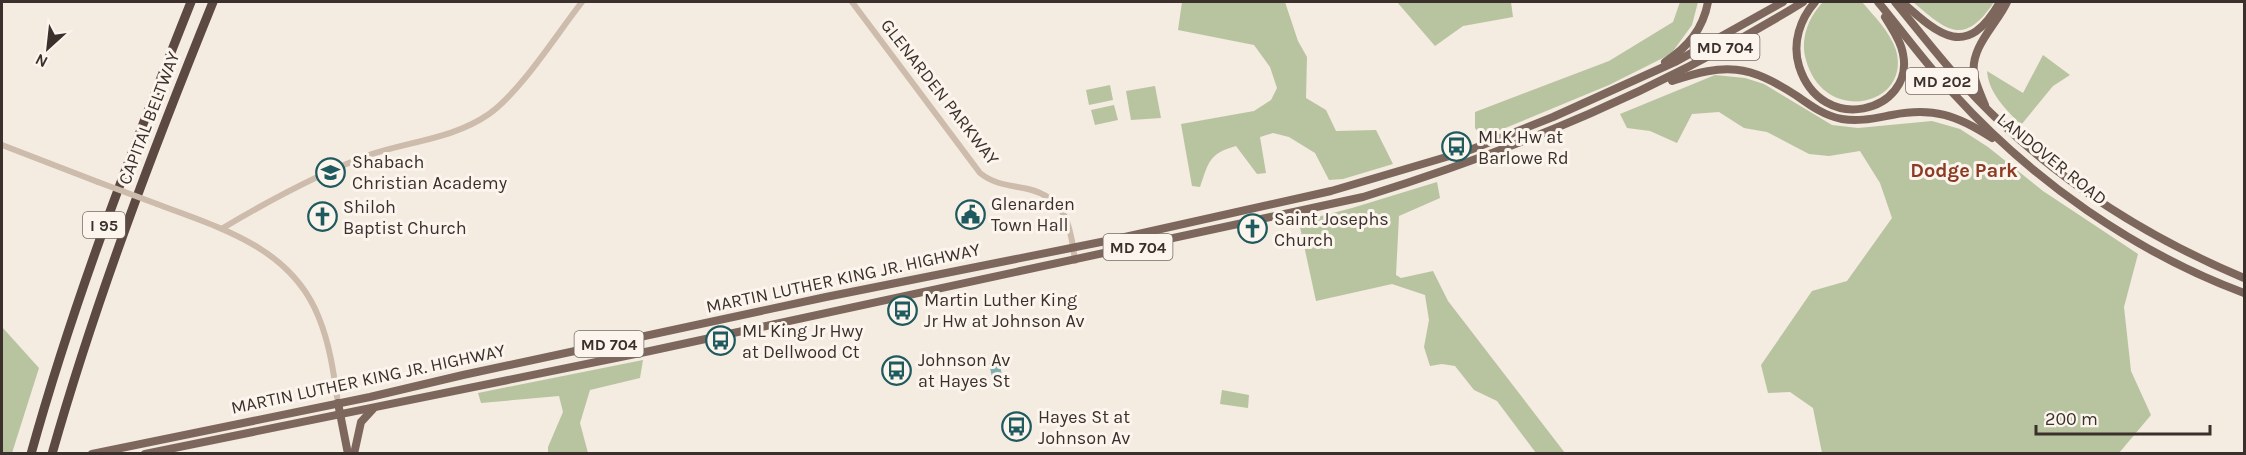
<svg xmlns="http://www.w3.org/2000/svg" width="2246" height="455" font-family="Karla,sans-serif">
<rect width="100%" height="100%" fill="#f4ebe1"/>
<g fill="#b8c4a0">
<path d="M1182,2H1285L1298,41L1307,57L1306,98L1326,110L1336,131L1376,130L1393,164L1343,179L1329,180L1315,153L1289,137L1273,133L1260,137L1266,173L1257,174L1236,146C1208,154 1209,162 1200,187L1192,186L1181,124L1254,111L1271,100L1277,88L1270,67L1254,45L1178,30Z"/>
<path d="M1397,2H1511L1513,17L1463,26L1435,46Z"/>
<path d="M1680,2H1698L1692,25L1671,54L1609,85L1498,131L1481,136L1475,128V112L1609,61L1673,22Z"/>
<path d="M1823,2H1862C1874,16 1890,32 1896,50C1912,106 1824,126 1806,60C1800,39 1808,18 1823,2Z"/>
<path d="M1913,2H1994C1964,47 1947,31 1913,2Z"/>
<path d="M2043,55L2070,75L2053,86L2021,125C2006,109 1989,94 1987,71L2023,93Z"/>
<path d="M1715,75L1745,78L1764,84L1832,125L1858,128L1932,121L1960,129L1988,147L2043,191L2138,254L2124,307L2131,371L2151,415L2119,453H1822L1813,408L1790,392L1768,393L1761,365L1812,291L1847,281L1892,218L1880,183L1860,151L1829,156L1809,154L1767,132L1744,128L1719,112L1692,114L1677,143L1650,131L1627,128L1620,114Z"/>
<path d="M1110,85L1113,100L1089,105L1086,90Z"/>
<path d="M1155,86L1161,118L1131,120L1126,91Z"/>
<path d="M1114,105L1118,120L1095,125L1091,110Z"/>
<path d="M1437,182L1440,198L1399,216L1396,275L1401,278L1433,271L1448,301L1565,453H1536L1497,401L1474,390L1455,366L1442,364L1430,366L1424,347L1429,320L1425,295L1392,284L1316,301L1300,227L1302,221L1352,208Z"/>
<path d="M2,327L39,368L12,453H2Z"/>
<path d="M643,360L640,378L590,390L580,423L588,453H548V447L563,412L559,396L481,403L478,393Z"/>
<path d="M1222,390L1249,395L1248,408L1220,404Z"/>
</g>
<path fill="#7fb0b2" d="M999,361L1003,380L993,382L989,363Z"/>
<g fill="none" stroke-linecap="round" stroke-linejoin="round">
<g stroke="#cdbbac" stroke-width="6">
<path d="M852,2L980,173C995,185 1010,185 1028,189C1066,198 1071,227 1075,261"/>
<path d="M2,145L98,182"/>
<path d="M157,204C221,228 292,248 319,318C330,345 334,375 338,403"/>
<path d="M223,228C270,200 318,174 369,155C410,141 453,139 489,114C522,90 556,35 582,2"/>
</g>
<g stroke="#7d675c" stroke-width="8">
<path d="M1815,2C1800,19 1792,43 1799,66C1821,137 1915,112 1903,54C1901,41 1892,29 1885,17"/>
<path d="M1878,2C1903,32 1926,64 1953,93C2032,180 2134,252 2244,293"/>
<path d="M1895,2C1922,35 1948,69 1977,99C2053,178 2144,236 2244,278"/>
<path d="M1902,2C1940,36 1967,60 2000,2"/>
<path d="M1665,62C1688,47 1703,29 1708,2"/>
<path d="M1672,81C1726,63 1748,64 1797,96C1811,106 1825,116 1842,119C1859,122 1875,118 1892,115C1933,107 1957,115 1992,138"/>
<path d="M1985,105C1981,95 1976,85 1974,74C1970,47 1997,24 2007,2"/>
<path d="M338,403L348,454"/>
<path d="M92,454L370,397L463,375L826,297L1116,239L1331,191L1470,150L1553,117L1677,61L1783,2"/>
<path d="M145,454L650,351L1363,197C1520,148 1663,89 1803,2"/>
<path d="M354,454L361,422L373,409"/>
</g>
<g stroke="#5c4a42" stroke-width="9">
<path d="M31,454C74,299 132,150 191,2"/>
<path d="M52,454C96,299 153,150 213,2"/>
</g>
<path stroke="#cdbbac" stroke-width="6" d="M98,182L157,204"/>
</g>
<defs>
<symbol id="bus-ring" viewBox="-11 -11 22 22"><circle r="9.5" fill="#fbf5ee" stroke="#1f5a5e" stroke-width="1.5"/><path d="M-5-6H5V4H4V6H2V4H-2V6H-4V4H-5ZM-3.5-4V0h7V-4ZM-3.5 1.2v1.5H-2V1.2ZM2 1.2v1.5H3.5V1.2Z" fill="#1f5a5e"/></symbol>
<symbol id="school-ring" viewBox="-11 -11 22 22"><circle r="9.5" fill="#fbf5ee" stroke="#1f5a5e" stroke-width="1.5"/><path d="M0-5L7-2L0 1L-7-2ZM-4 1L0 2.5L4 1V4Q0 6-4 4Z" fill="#1f5a5e"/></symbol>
<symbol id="civic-ring" viewBox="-11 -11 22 22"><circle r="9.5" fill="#fbf5ee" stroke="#1f5a5e" stroke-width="1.5"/><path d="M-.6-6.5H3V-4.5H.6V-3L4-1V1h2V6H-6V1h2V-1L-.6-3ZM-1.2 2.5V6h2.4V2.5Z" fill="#1f5a5e"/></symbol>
<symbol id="church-ring" viewBox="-11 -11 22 22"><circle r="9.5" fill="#fbf5ee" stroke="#1f5a5e" stroke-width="1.5"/><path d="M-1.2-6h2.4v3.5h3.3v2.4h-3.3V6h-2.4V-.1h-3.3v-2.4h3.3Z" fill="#1f5a5e"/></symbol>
</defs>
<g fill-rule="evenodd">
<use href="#bus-ring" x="1440" y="130" width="33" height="33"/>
<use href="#school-ring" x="314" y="156" width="33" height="33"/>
<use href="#civic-ring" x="954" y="198" width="33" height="33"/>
<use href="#church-ring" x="306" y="200" width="33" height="33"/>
<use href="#church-ring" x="1236" y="212" width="33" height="33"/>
<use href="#bus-ring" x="886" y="294" width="33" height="33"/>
<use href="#bus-ring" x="704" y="324" width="33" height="33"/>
<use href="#bus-ring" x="880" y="354" width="33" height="33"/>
<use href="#bus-ring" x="1000" y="410" width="33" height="33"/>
</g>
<g text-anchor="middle" stroke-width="6" stroke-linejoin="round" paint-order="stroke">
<g fill="#fbf5ee" stroke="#756b66" stroke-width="1.5">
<rect x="1690.5" y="34" width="69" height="26" rx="4.5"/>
<rect x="1906" y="68" width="72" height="26" rx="4.5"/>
<rect x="83" y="212" width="42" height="26" rx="4.5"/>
<rect x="1103.5" y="234" width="69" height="26" rx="4.5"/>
<rect x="574.5" y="331" width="69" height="26" rx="4.5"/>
</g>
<g font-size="16" font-weight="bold" fill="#3b302b">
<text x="1725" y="53">MD 704</text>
<text x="1942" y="87">MD 202</text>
<text x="104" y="231">I 95</text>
<text x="1138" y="253">MD 704</text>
<text x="609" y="350">MD 704</text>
</g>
<g font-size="18" fill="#3b302b" stroke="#fbf5ee">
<text transform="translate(940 92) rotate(52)" y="6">GLENARDEN PARKWAY</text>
<text transform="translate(149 118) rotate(-69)" y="6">CAPITAL BELTWAY</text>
<text transform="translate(2052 159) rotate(39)" y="6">LANDOVER ROAD</text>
<text transform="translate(843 278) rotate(-12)" y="6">MARTIN LUTHER KING JR. HIGHWAY</text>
<text transform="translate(368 379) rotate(-12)" y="6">MARTIN LUTHER KING JR. HIGHWAY</text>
</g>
<g font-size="18" fill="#3b302b" stroke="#fbf5ee" text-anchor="start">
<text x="1478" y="143">MLK Hw at<tspan x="1478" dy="21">Barlowe Rd</tspan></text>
<text x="352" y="168">Shabach<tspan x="352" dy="21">Christian Academy</tspan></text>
<text x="991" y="210">Glenarden<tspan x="991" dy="21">Town Hall</tspan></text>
<text x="343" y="213">Shiloh<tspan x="343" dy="21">Baptist Church</tspan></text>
<text x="1274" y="225">Saint Josephs<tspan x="1274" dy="21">Church</tspan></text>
<text x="924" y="306">Martin Luther King<tspan x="924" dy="21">Jr Hw at Johnson Av</tspan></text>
<text x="742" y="337">ML King Jr Hwy<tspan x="742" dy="21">at Dellwood Ct</tspan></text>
<text x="918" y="366">Johnson Av<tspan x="918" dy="21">at Hayes St</tspan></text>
<text x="1038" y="423">Hayes St at<tspan x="1038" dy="21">Johnson Av</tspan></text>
</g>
<g font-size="20" font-weight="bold" fill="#8c3b22" stroke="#fbf5ee">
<text x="1964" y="177">Dodge Park</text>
</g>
</g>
<rect width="2246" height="455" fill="none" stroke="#3b302b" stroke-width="6"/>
<g transform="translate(48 48) rotate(207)" stroke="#fbf5ee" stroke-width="4.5" paint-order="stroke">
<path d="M0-4.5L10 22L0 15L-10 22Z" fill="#3b302b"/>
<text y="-9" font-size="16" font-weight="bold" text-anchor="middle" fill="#3b302b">N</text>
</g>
<path d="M2036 425v9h174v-9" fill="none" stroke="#3b302b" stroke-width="3"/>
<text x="2045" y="425" font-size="18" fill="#3b302b" stroke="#fbf5ee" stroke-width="4.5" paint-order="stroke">200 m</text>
</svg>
